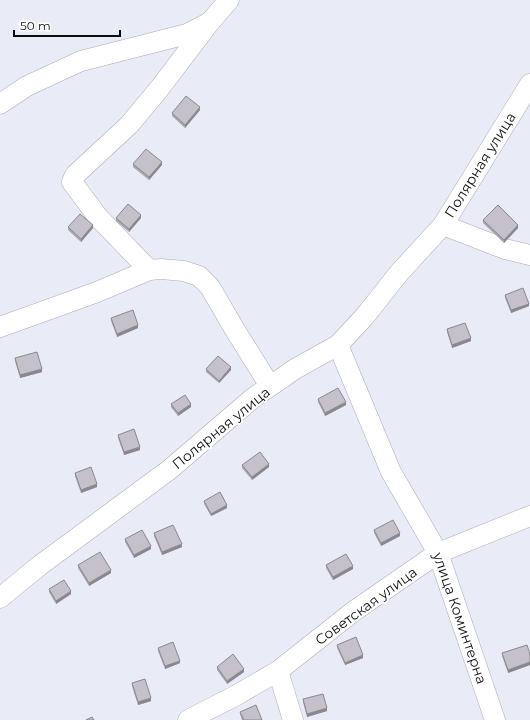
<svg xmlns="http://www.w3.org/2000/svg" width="530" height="720" font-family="Montserrat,sans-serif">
<rect width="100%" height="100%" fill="#e9ebf6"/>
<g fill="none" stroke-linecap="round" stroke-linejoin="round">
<defs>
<g id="minor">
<path d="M0,104L27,86L81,61L187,34L210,22L229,0"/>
<path d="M443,225L505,249L530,255"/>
<path d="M149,270L98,217L72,182L75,175L129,125L159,89L210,22"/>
<path d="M0,327L97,292L149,270L161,269L184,271L199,276L210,287L235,330L270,386"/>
<path d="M338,345L391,472L438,553L495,720"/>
<path d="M0,598L39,566L169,470L253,398L295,369L338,345L365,316L399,273L443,225L530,84"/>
<path d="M278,671L293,720"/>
<path d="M188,720L235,696L278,671L354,611L438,553L530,516"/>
</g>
</defs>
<use href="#minor" stroke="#aaacb6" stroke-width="21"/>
<use href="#minor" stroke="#fff" stroke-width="20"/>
</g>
<g fill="#a9a6af">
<path d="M200,110L185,128L172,116V113Z"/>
<path d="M133,164L162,165L149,180L133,167Z"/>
<path d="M116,218H141L129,232L116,221Z"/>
<path d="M483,220L518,228L504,243L483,223Z"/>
<path d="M68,227L93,228L81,242L68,230Z"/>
<path d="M505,295L529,306L511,313L505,298Z"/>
<path d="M111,318L138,328L117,337L111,321Z"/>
<path d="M447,329L471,341L452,348L447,332Z"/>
<path d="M15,358L42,372L20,378L15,361Z"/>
<path d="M206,369L231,370L219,383L206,372Z"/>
<path d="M318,399L346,405L325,416L318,402Z"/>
<path d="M171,404L191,407L178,416L171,407Z"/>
<path d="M118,435L140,450L124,455L118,438Z"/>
<path d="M242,465L269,467L252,480L242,468Z"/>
<path d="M75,473L97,487L81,493L75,476Z"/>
<path d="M204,501L227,508L211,516L204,504Z"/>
<path d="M374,530L400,536L381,546L374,533Z"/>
<path d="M154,533L182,547L162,555L154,536Z"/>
<path d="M125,539L151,549L134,558L125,542Z"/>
<path d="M78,565L111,573L89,586L78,568Z"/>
<path d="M326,565L353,569L333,580L326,568Z"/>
<path d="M49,589L71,594L56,604L49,592Z"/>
<path d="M337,645L363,658L345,665L337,648Z"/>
<path d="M158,648L180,663L165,669L158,651Z"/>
<path d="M502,653L530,654V665L508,673L502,656Z"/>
<path d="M217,667L244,672L227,684L217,670Z"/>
<path d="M132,683L151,701L138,705L132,686Z"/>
<path d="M303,699L327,711L307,717L303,702Z"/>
<path d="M240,712L262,720H242L240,714Z"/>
</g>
<g fill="#8a878e">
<path d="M200,107V110L185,128V125Z"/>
<path d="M162,162V165L149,180V177Z"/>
<path d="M141,215V218L129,232V229Z"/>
<path d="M93,225V228L81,242V239Z"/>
<path d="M518,225V228L504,243V240Z"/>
<path d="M529,304V306L511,313V310Z"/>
<path d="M138,325V328L117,337V334Z"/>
<path d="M471,338V341L452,348V345Z"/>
<path d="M231,367V370L219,383V381Z"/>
<path d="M42,369V372L20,378V375Z"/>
<path d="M346,402V405L325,416V413Z"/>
<path d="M191,404V407L178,416V413Z"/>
<path d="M140,447V450L124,455V452Z"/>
<path d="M269,464V467L252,480V477Z"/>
<path d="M97,484V487L81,493V490Z"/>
<path d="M227,505V508L211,516V514Z"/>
<path d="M400,533V536L381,546V543Z"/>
<path d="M182,544V547L162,555V552Z"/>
<path d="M151,546V549L134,558V555Z"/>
<path d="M353,566V569L333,580V577Z"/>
<path d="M111,570V573L89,586V583Z"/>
<path d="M71,591V594L56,604V601Z"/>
<path d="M363,655V658L345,665V663Z"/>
<path d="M180,661V663L165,669V666Z"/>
<path d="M530,662V665L508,673V670Z"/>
<path d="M244,669V672L227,684V681Z"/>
<path d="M151,698V701L138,705V702Z"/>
<path d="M327,708V711L307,717V714Z"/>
</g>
<g fill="#c5c1cb" stroke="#8a878e">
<path d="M186,96L200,107L185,125L172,113Z"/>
<path d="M146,149L162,162L149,177L133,164Z"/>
<path d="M128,204L141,215L129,229L116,218Z"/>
<path d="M498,205L518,225L504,240L483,220Z"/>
<path d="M80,214L93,225L81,239L68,227Z"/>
<path d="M523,288L529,304L511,310L505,295Z"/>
<path d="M133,310L138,325L117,334L111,318Z"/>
<path d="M465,323L471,338L452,345L447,329Z"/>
<path d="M37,352L42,369L20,375L15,358Z"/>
<path d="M218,356L231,367L219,381L206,369Z"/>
<path d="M338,388L346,402L325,413L318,399Z"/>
<path d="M185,395L191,404L178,413L171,404Z"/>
<path d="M134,429L140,447L124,452L118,435Z"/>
<path d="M260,452L269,464L252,477L242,465Z"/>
<path d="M91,467L97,484L81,490L75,473Z"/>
<path d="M220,492L227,505L211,514L204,501Z"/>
<path d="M393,520L400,533L381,543L374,530Z"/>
<path d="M173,525L182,544L162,552L154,533Z"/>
<path d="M142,530L151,546L134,555L125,539Z"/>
<path d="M100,552L111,570L89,583L78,565Z"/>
<path d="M346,554L353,566L333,577L326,565Z"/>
<path d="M64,580L71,591L56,601L49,589Z"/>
<path d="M356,637L363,655L345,663L337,645Z"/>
<path d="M173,642L180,661L165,666L158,648Z"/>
<path d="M527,645L530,654V662L508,670L502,653Z"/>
<path d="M233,654L244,669L227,681L217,667Z"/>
<path d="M145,679L151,698L138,702L132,683Z"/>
<path d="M323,694L327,708L307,714L303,699Z"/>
<path d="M256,705L262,720H244L240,712Z"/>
<path d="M92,717L94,720H86Z"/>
</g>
<g text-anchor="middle" stroke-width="4" stroke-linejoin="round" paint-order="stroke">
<g font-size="14" fill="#0c0d10" stroke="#fff">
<text transform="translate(480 165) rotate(-58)" y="5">Полярная улица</text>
<text transform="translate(221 428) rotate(-39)" y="5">Полярная улица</text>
<text transform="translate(366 606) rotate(-36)" y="5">Советская улица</text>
<text transform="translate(460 618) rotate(71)" y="5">улица Коминтерна</text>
</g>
</g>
<path d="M14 30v6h106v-6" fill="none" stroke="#0c0d10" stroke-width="2"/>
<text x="20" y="30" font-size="12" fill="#0c0d10" stroke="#ffffff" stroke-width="3" paint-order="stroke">50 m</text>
</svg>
